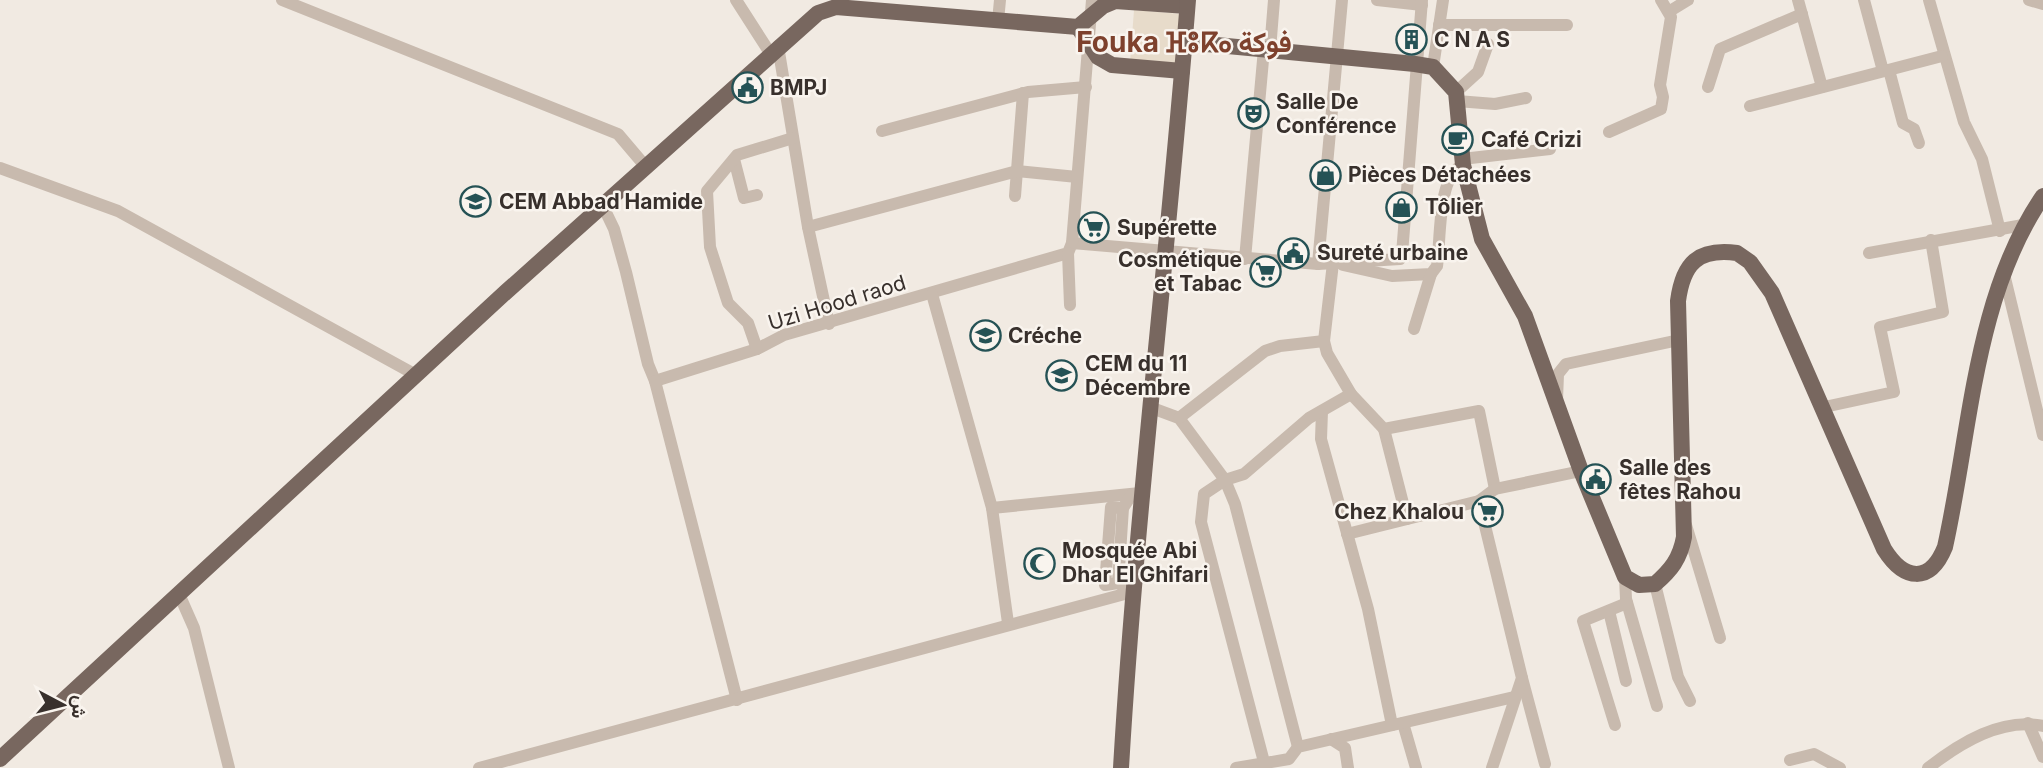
<svg xmlns="http://www.w3.org/2000/svg" width="2043" height="768" font-family="Inter,Vazirmatn,'Noto Sans Tifinagh',sans-serif">
<rect width="100%" height="100%" fill="#f1eae2"/>
<path fill="#e7dbca" d="M1134,10L1182,14L1177,67L1130,63Z"/>
<g fill="none" stroke-linecap="round" stroke-linejoin="round">
<g stroke="#c8baae" stroke-width="12">
<path d="M282,0L618,134L646,167"/>
<path d="M736,0L770,53"/>
<path d="M1377,0L1422,5"/>
<path d="M1798,0L1822,87"/>
<path d="M1864,0L1883,71"/>
<path d="M1929,0L1964,122L1982,159L2000,231"/>
<path d="M2029,0L2043,4"/>
<path d="M1670,11L1688,0"/>
<path d="M998,21L1000,0"/>
<path d="M1439,25H1567"/>
<path d="M778,46L808,227L829,324"/>
<path d="M1270,50L1274,0"/>
<path d="M1433,67L1443,0"/>
<path d="M1889,70L1903,123L1914,129L1919,143"/>
<path d="M1708,87L1720,49L1802,14"/>
<path d="M1456,92L1478,72L1488,44"/>
<path d="M1457,101L1495,104L1526,98"/>
<path d="M1750,106L1942,56"/>
<path d="M882,131L1028,92L1086,87"/>
<path d="M1609,132L1661,109L1663,97L1660,85L1671,17L1661,0"/>
<path d="M734,159L744,198L757,195"/>
<path d="M1462,159L1550,149"/>
<path d="M0,168L118,211L416,375"/>
<path d="M1015,196L1023,93"/>
<path d="M602,204L614,229L626,272L648,364L655,381L757,349L784,335L1068,253L1072,243L1318,264L1400,259L1402,254L1422,0"/>
<path d="M808,227L1017,171L1077,177"/>
<path d="M1072,243L1092,0"/>
<path d="M1068,253L1070,305"/>
<path d="M1869,253L2023,225"/>
<path d="M1245,259L1264,49"/>
<path d="M1333,263L1324,341L1327,353L1351,394"/>
<path d="M1318,264L1342,0"/>
<path d="M1343,265L1392,276L1431,274L1437,266C1441,240 1437,175 1463,165"/>
<path d="M2004,274L2043,435"/>
<path d="M932,294L992,508L1008,623"/>
<path d="M1414,329L1431,274"/>
<path d="M757,349L748,323L728,303L710,247L707,191L737,155L793,138"/>
<path d="M655,381L737,700"/>
<path d="M1557,400L1558,374L1566,364L1679,340"/>
<path d="M1829,406L1894,392L1880,327L1943,312L1931,240"/>
<path d="M1152,408L1179,418L1225,480L1235,504L1298,747"/>
<path d="M1322,411L1321,439L1368,609L1392,725"/>
<path d="M1179,418L1265,351L1280,346L1324,341"/>
<path d="M1384,429L1407,519"/>
<path d="M992,508L1140,493"/>
<path d="M1686,525L1720,638"/>
<path d="M1347,534L1479,501"/>
<path d="M1625,577L1626,599L1657,706"/>
<path d="M1118,583L1105,585L1111,507L1123,508"/>
<path d="M1655,584L1678,677L1690,701"/>
<path d="M1132,592L1118,583L1123,508L1132,494"/>
<path d="M179,594L194,628L229,768"/>
<path d="M1609,611L1626,681"/>
<path d="M1522,678L1545,764"/>
<path d="M1403,723L1416,768"/>
<path d="M2028,723L2043,757"/>
<path d="M1615,725L1583,621L1627,603"/>
<path d="M1331,739L1345,748L1348,768"/>
<path d="M1790,760L1814,754L1840,768"/>
<path d="M1264,762L1201,522L1204,494L1225,480L1244,474L1309,418L1351,394L1384,429L1479,411L1495,489"/>
<path d="M479,768L1132,592"/>
<path d="M1236,768L1289,759L1298,747L1514,697"/>
<path d="M1492,768L1522,678L1479,501L1495,489L1581,471"/>
<path d="M1928,768C1960,743 2002,717 2043,726"/>
</g>
<g stroke="#78675f" stroke-width="16">
<path d="M1078,27L1098,57L1112,65L1182,71"/>
<path d="M1185,42L1415,64L1433,67L1456,92L1463,165L1482,239L1525,316L1581,471L1625,577L1639,585L1655,584C1671,570 1680,559 1684,537L1678,301C1683,263 1698,248 1737,253L1750,262L1772,293L1884,549C1904,581 1930,584 1945,547C1971,430 1974,297 2043,196"/>
<path d="M0,759L507,291L818,13L836,7L1078,27L1103,6L1115,1L1187,6"/>
<path d="M1121,768C1136,511 1168,256 1188,0"/>
</g>
</g>
<defs>
<symbol id="building-ring" viewBox="-11 -11 22 22"><circle r="9.5" fill="#f9f4ee" stroke="#255255" stroke-width="1.5"/><path d="M-4-6H4V6H1V3H-1V6H-4ZM-2.5-4.3h1.7v1.8h-1.7ZM.8-4.3h1.7v1.8H.8ZM-2.5-1h1.7V.8h-1.7ZM.8-1h1.7V.8H.8Z" fill="#255255"/></symbol>
<symbol id="civic-ring" viewBox="-11 -11 22 22"><circle r="9.5" fill="#f9f4ee" stroke="#255255" stroke-width="1.5"/><path d="M-.6-6.5H3V-4.5H.6V-3L4-1V1h2V6H-6V1h2V-1L-.6-3ZM-1.2 2.5V6h2.4V2.5Z" fill="#255255"/></symbol>
<symbol id="theatre-ring" viewBox="-11 -11 22 22"><circle r="9.5" fill="#f9f4ee" stroke="#255255" stroke-width="1.5"/><path d="M-5-5.5Q0-4 5-5.5V0Q5 5 0 6Q-5 5-5 0ZM-3.3-2.5H-1v1.5H-3.3ZM1-2.5H3.3v1.5H1ZM-2.8 1Q0 5.5 2.8 1Z" fill="#255255"/></symbol>
<symbol id="cafe-ring" viewBox="-11 -11 22 22"><circle r="9.5" fill="#f9f4ee" stroke="#255255" stroke-width="1.5"/><path d="M-5.5-4.5H6V0H3Q3 3.5 0 3.5H-2.5Q-5.5 3.5-5.5 0ZM3-3.2v2h1.7v-2ZM-6 4.5H4V6H-6Z" fill="#255255"/></symbol>
<symbol id="shop-ring" viewBox="-11 -11 22 22"><circle r="9.5" fill="#f9f4ee" stroke="#255255" stroke-width="1.5"/><path d="M-5-2.5h2.3a2.7 3.5 0 0 1 5.4 0H5L5.5 6h-11ZM-1.5-2.5h3a1.5 2.3 0 0 0-3 0Z" fill="#255255"/></symbol>
<symbol id="school-ring" viewBox="-11 -11 22 22"><circle r="9.5" fill="#f9f4ee" stroke="#255255" stroke-width="1.5"/><path d="M0-5L7-2L0 1L-7-2ZM-4 1L0 2.5L4 1V4Q0 6-4 4Z" fill="#255255"/></symbol>
<symbol id="supermarket-ring" viewBox="-11 -11 22 22"><circle r="9.5" fill="#f9f4ee" stroke="#255255" stroke-width="1.5"/><path d="M-6-5.5h2.5l.6 2H6L4.5 2H-2.5L-4.4-4H-6ZM-1.5 3.2a1.3 1.3 0 1 0 .1 0ZM3 3.2a1.3 1.3 0 1 0 .1 0Z" fill="#255255"/></symbol>
<symbol id="mosque-ring" viewBox="-11 -11 22 22"><circle r="9.5" fill="#f9f4ee" stroke="#255255" stroke-width="1.5"/><path d="M3.5-4.9A6 6 0 1 0 3.5 4.9A5 5 0 1 1 3.5-4.9Z" fill="#255255"/></symbol>
</defs>
<g fill-rule="evenodd">
<use href="#building-ring" x="1394" y="22" width="35" height="35"/>
<use href="#civic-ring" x="730" y="70" width="35" height="35"/>
<use href="#theatre-ring" x="1236" y="96" width="35" height="35"/>
<use href="#cafe-ring" x="1440" y="122" width="35" height="35"/>
<use href="#shop-ring" x="1308" y="158" width="35" height="35"/>
<use href="#school-ring" x="458" y="184" width="35" height="35"/>
<use href="#shop-ring" x="1384" y="190" width="35" height="35"/>
<use href="#supermarket-ring" x="1076" y="210" width="35" height="35"/>
<use href="#civic-ring" x="1276" y="236" width="35" height="35"/>
<use href="#supermarket-ring" x="1248" y="254" width="35" height="35"/>
<use href="#school-ring" x="968" y="318" width="35" height="35"/>
<use href="#school-ring" x="1044" y="358" width="35" height="35"/>
<use href="#civic-ring" x="1578" y="462" width="35" height="35"/>
<use href="#supermarket-ring" x="1470" y="494" width="35" height="35"/>
<use href="#mosque-ring" x="1022" y="546" width="35" height="35"/>
</g>
<g text-anchor="middle" stroke-width="5" stroke-linejoin="round" paint-order="stroke">
<g font-size="21" font-weight="bold" fill="#38302c" stroke="#f9f4ee" text-anchor="start">
<text x="1434" y="47">C N A S</text>
<text x="770" y="95">BMPJ</text>
<text x="1276" y="109">Salle De<tspan x="1276" dy="24">Conférence</tspan></text>
<text x="1481" y="147">Café Crizi</text>
<text x="1348" y="182">Pièces Détachées</text>
<text x="499" y="209">CEM Abbad Hamide</text>
<text x="1425" y="214">Tôlier</text>
<text x="1117" y="235">Supérette</text>
<text x="1317" y="260">Sureté urbaine</text>
<text x="1242" y="267" text-anchor="end">Cosmétique<tspan x="1242" dy="24">et Tabac</tspan></text>
<text x="1008" y="343">Créche</text>
<text x="1085" y="371">CEM du 11<tspan x="1085" dy="24">Décembre</tspan></text>
<text x="1619" y="475">Salle des<tspan x="1619" dy="24">fêtes Rahou</tspan></text>
<text x="1464" y="519" text-anchor="end">Chez Khalou</text>
<text x="1062" y="558">Mosquée Abi<tspan x="1062" dy="24">Dhar El Ghifari</tspan></text>
</g>
<g font-size="21" fill="#38302c" stroke="#f9f4ee">
<text transform="translate(837 303) rotate(-17)" y="7">Uzi Hood raod</text>
</g>
<g font-size="28" font-weight="bold" fill="#7e412d" stroke="#f9f4ee">
<text x="1184" y="52">Fouka ⴼⵓⴽⴰ فوكة</text>
</g>
</g>
<g transform="translate(63 705) rotate(97)" stroke="#f9f4ee" stroke-width="5" paint-order="stroke">
<path d="M0-5L12 26L0 18L-12 26Z" fill="#38302c"/>
<text y="-10" font-size="19" font-weight="bold" text-anchor="middle" fill="#38302c">ش</text>
</g>
</svg>
